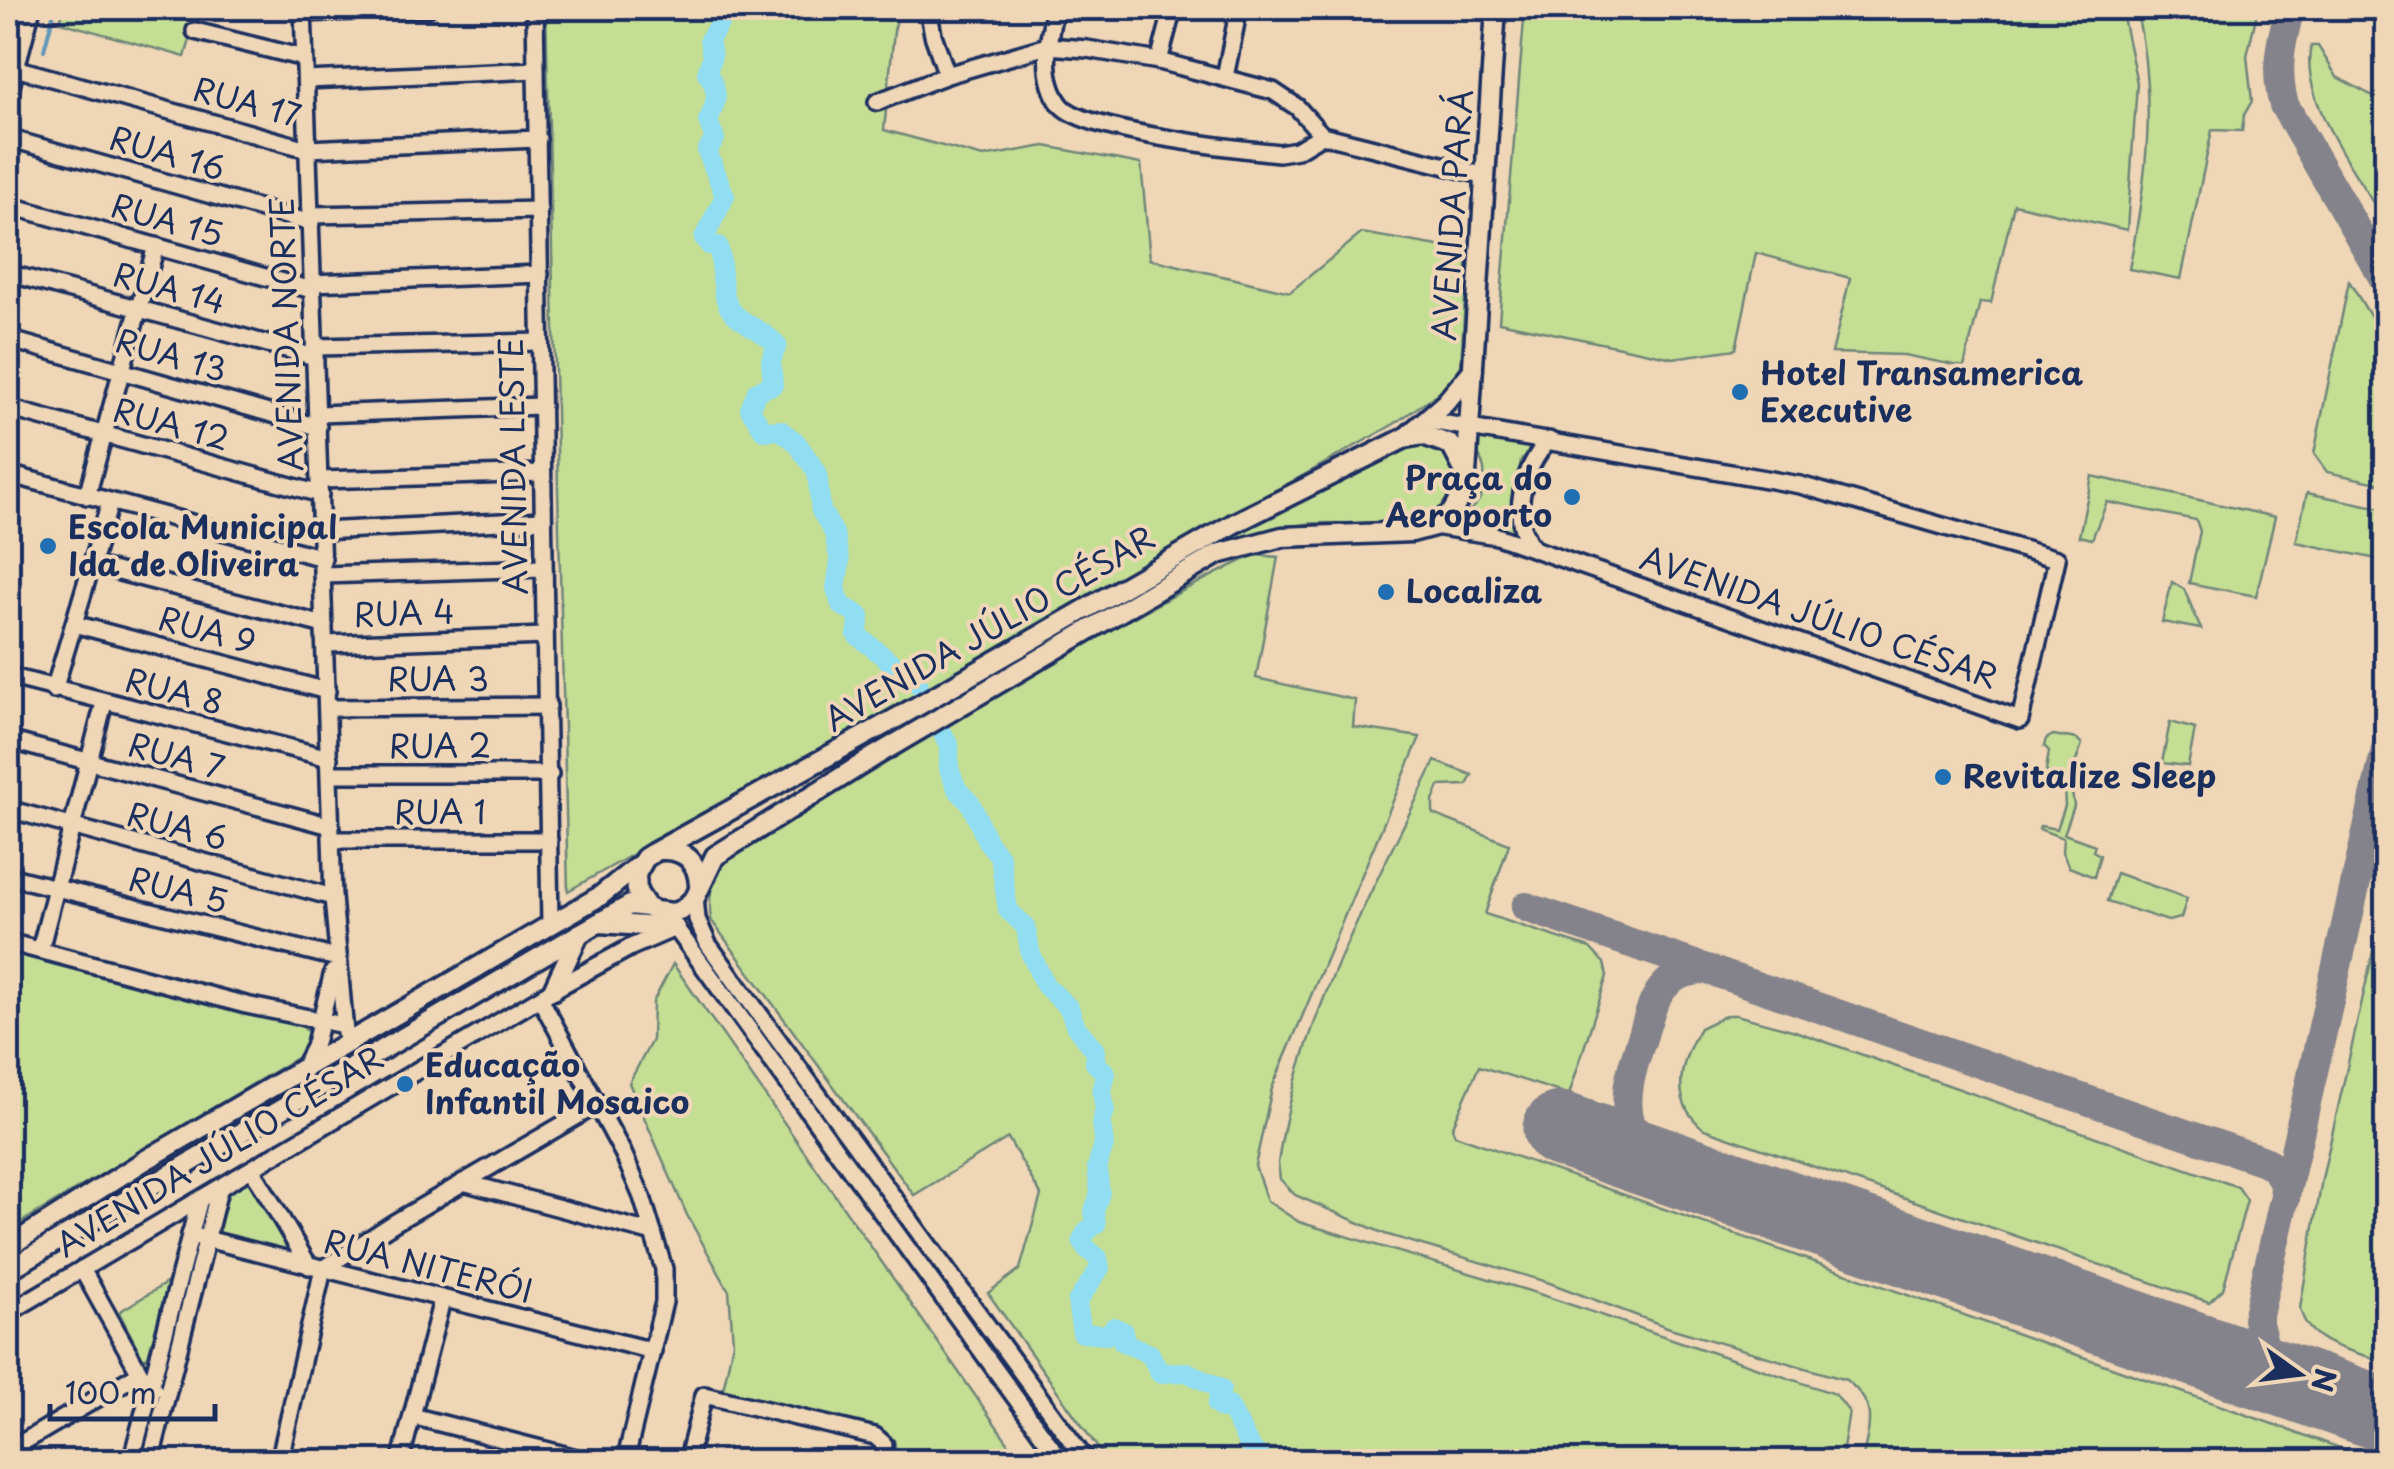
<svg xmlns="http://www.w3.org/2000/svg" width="2394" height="1469" font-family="'Playpen Sans',sans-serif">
<rect width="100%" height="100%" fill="#eed6b6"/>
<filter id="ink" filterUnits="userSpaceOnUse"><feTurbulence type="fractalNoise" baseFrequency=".01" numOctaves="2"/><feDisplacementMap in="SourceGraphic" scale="20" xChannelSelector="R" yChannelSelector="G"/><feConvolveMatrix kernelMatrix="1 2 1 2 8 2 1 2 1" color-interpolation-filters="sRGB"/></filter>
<g filter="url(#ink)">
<g fill="#c4de94" stroke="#708679" stroke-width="2.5">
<path d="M64,8H199L185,57L60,22Z"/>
<path d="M546,8H900L894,31L884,130L983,157L1045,146L1141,164L1150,259L1290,292L1362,233L1468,251L1461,366L1451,384L1394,424L568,891Z"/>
<path d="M1525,8H2121L2137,83L2127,230L2014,204L1991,303L1980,302L1964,367L1904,355L1832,353L1850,278L1756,253L1736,349L1673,358L1499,322Z"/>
<path d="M2136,8H2258L2247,56L2252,101L2244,115L2242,131L2212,130L2181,279L2129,269C2147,179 2157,98 2136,8Z"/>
<path d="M2311,46H2318L2337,77L2386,103V224C2359,177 2298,99 2311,46Z"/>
<path d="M2349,281L2386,342V485L2327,472L2314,454Z"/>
<path d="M1476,432L1538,443L1521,460L1513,516L1518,533L1470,516L1469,512C1489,494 1489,468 1474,447Z"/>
<path d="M1409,442L1440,445C1454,463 1461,471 1451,493C1429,539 1347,518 1306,524C1270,530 1235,541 1201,552L1198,549Z"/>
<path d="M2092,476L2275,517L2256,596L2189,583L2200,531L2196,520L2107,502L2092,539L2079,536Z"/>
<path d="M2307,493L2386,509V561L2296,542Z"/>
<path d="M1254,555L1278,557L1256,678L1355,700L1353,727L1420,737L1272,1088L1255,1166L1267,1201L1299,1222L1536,1293L1835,1394L1849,1412L1841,1461H1107L988,1293L1020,1269L1041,1195L1008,1138L914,1195L711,920C708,897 711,883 723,863C897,758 1070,643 1254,555Z"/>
<path d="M2172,582L2184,589L2201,629L2162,622Z"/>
<path d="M2170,722L2195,729L2188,766L2162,763Z"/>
<path d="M2053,735L2077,739L2082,744L2070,778L2074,806L2064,834L2095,845L2093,851L2100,855L2094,877L2069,867L2062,852L2063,838L2039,829L2040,826L2057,829L2065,806L2064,786L2057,784L2046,771L2049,751L2044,746L2046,739Z"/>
<path d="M1435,761L1472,775L1467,785L1439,786L1433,801V814L1509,844L1485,914L1590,948L1604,963L1607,976L1569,1095L1479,1066L1452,1128L1455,1135L2377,1461H1862C1869,1426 1879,1405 1846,1380L1670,1328L1547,1282L1385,1234L1295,1195L1280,1179L1278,1163C1298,1021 1374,889 1435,761Z"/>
<path d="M2116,873L2187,898L2181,918L2168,921L2107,901Z"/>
<path d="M2386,894V1362C2354,1351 2308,1346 2300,1308L2322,1179Z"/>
<path d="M8,951L300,1024L309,1033V1043L300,1056L8,1230Z"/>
<path d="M673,964L1021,1461H898L894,1440L722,1395L733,1342L729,1291L687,1215L629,1083L652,1040L653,1002Z"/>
<path d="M1727,1015H1736L1792,1030L2238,1187L2247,1200L2223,1289L2209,1302L1704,1129C1669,1102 1680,1062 1700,1028Z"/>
<path d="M250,1177L295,1256L214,1234L223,1193Z"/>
<path d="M168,1282L148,1357L143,1359L119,1312Z"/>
</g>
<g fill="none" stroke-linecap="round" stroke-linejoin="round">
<path stroke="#6297b6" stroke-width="4" d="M44,50L55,8"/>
<g stroke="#91ddf1" stroke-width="20">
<path d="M720,8L721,21L709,40L712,56L707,73C720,90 717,102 708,121L715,139L707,151L725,196L704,238L709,245L718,246C723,261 720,286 727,303C734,322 764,329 777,345L771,361L773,385L757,391L750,409L764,431L780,430L796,442L817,472L821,511L834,533L840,562L836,588L841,605L860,616L857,635L919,685"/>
<path d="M943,734L949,745V769L957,789L971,804L987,841L1000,857L1008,910L1026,927L1030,952L1045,985L1069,1008L1076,1027L1096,1051L1095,1063L1106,1073L1102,1091L1105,1110L1101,1123L1104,1145L1097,1167L1100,1193L1094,1211L1096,1224L1087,1231L1082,1240L1086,1248L1098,1258L1100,1268L1077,1302L1082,1333L1107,1335L1114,1327L1124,1332L1123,1342L1150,1354L1160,1373L1187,1372L1221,1389L1217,1405L1222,1409L1229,1406L1250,1447L1266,1462"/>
</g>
<g stroke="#84828a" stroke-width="30">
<path d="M2290,8C2281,42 2274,70 2284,105L2386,282"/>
<path d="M1526,907L2264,1161C2280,1169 2286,1182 2285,1200"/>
<path d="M1666,1166C1612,1129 1625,1088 1643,1035C1649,1015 1654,993 1671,980C1681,972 1694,971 1707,969"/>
<path d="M2286,1380L2265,1352L2257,1319L2386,749"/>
</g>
<path stroke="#84828a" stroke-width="75" d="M1560,1129L2386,1415"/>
<defs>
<g id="minor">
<path d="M303,8L333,897L346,1044"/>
<path d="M535,8L550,924"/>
<path d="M928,8L933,35L947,75"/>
<path d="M1055,8C1048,38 1040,78 1061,105C1082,132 1239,149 1279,153L1297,150L1322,135"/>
<path d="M303,13L428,8"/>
<path d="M195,31L304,58"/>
<path d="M1159,61L1173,8"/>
<path d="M8,66L307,149L538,139"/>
<path d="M1225,77L1239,8"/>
<path d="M306,80L536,70"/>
<path d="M8,98L32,8"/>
<path d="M877,102L947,75L1047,46L1087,49L1159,61L1273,91L1297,107L1322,135L1486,176"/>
<path d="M8,138L311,223"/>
<path d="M8,205L312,290"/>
<path d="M311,215L539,210"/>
<path d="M8,273L315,357"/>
<path d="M312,283L540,274"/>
<path d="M8,339L318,427"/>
<path d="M315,347L540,342"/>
<path d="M8,408L320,494"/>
<path d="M318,414L542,406"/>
<path d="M1424,420L1800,485L2057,559L2020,720L1497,536L1434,526"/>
<path d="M8,474L323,558"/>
<path d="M321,480L542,473"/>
<path d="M87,496L156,246"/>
<path d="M321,531L542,520"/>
<path d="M1534,549C1507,519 1524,466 1549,440"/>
<path d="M92,565L324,625"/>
<path d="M323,575L543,568"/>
<path d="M74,624L327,691"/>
<path d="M326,644L545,636"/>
<path d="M8,676L329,758"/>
<path d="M54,690L110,503"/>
<path d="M328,708L548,706"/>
<path d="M8,740L331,826"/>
<path d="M330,774H550"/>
<path d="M8,809L333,897"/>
<path d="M332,840H549"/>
<path d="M8,876L337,958"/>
<path d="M695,898L697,919L708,944L1087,1462"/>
<path d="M670,920L1062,1462"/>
<path d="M8,942L246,1005L343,1025"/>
<path d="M40,950L104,703"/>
<path d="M540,998L623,1153L642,1197L664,1269V1302L625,1462"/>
<path d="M303,1068L314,1047L333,972"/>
<path d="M252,1169L309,1266"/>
<path d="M463,1182L653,1233"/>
<path d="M190,1235L653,1351"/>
<path d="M82,1269L140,1373L154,1389"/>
<path d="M8,1313L553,990L631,947L675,928"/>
<path d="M412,1416L592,1462"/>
<path d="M8,1451L140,1373"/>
<path d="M131,1462L199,1202"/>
<path d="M150,1462L219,1190"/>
<path d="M279,1462L323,1269L394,1223L598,1104"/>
<path d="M400,1462L442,1300"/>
<path d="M687,1462L704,1395L875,1436L884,1444L882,1462"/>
</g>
<g id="major">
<path d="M1473,370L1445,403L1405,438L1233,524L902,715L653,853L645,858L636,874L637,892L647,907L655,911L673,913L682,910L695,898L715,856L875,756L1218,554L1282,537L1412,532L1434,526L1452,512L1462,494L1466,475L1496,8"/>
<path d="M1405,438L1423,435L1451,445L1464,470"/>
<path d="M662,850C685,849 698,862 699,885"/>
<path d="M599,923L675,928"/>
<path d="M553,990L579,934"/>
<path d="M8,1247L144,1161L600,896L639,865"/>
<path d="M8,1270L579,934L630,905L647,907"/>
</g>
</defs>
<use href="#minor" stroke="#1b2f5e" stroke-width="22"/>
<use href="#major" stroke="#1b2f5e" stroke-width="25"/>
<use href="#minor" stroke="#eed6b6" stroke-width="15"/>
<use href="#major" stroke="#eed6b6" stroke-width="18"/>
</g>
</g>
<g fill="#1f6fb2" stroke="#eed6b6" stroke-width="4">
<circle cx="1740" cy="392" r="10"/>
<circle cx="1572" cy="497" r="10"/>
<circle cx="48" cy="546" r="10"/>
<circle cx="1386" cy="592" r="10"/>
<circle cx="1943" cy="777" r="10"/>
<circle cx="405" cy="1084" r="10"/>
</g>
<g text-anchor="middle" stroke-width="8" stroke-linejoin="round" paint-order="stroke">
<g font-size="32" fill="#1b2f5e" stroke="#eed6b6">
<text transform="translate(247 103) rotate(15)" y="11">RUA 17</text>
<text transform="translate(167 154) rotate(16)" y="11">RUA 16</text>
<text transform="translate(1453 215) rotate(-86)" y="11">AVENIDA PARÁ</text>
<text transform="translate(167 221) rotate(16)" y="11">RUA 15</text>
<text transform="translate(169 289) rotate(15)" y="11">RUA 14</text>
<text transform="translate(287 334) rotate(-92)" y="11">AVENIDA NORTE</text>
<text transform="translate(171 356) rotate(16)" y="11">RUA 13</text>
<text transform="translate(171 425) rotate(15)" y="11">RUA 12</text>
<text transform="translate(514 466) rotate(-91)" y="11">AVENIDA LESTE</text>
<text transform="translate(404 614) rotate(-2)" y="11">RUA 4</text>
<text transform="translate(1819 618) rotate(19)" y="11">AVENIDA JÚLIO CÉSAR</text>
<text transform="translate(990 629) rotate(-30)" y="11">AVENIDA JÚLIO CÉSAR</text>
<text transform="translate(207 631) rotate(15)" y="11">RUA 9</text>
<text x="438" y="691">RUA 3</text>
<text transform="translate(174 692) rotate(14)" y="11">RUA 8</text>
<text x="440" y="758">RUA 2</text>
<text transform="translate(176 757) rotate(15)" y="11">RUA 7</text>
<text x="440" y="824">RUA 1</text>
<text transform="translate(177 827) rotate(15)" y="11">RUA 6</text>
<text transform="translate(178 891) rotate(14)" y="11">RUA 5</text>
<text transform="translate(220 1152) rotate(-31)" y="11">AVENIDA JÚLIO CÉSAR</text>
<text transform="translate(428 1267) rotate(14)" y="11">RUA NITERÓI</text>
</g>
<g font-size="32" font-weight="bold" fill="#1b2f5e" stroke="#eed6b6" text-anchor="start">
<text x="1760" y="385">Hotel Transamerica<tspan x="1760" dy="37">Executive</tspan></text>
<text x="1552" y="490" text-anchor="end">Praça do<tspan x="1552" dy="37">Aeroporto</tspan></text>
<text x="68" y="539">Escola Municipal<tspan x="68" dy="37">Ida de Oliveira</tspan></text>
<text x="1406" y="603">Localiza</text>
<text x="1963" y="788">Revitalize Sleep</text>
<text x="425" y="1077">Educação<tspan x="425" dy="37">Infantil Mosaico</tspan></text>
</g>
</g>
<rect width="2394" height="1469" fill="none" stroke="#eed6b6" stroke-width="40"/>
<rect x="20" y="20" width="2354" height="1429" fill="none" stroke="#1b2f5e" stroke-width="4" filter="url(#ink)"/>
<g transform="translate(2299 1374) rotate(104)" stroke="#eed6b6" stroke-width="8" paint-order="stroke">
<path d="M0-8L18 38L0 25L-18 38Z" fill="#1b2f5e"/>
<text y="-15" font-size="28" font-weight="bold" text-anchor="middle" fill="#1b2f5e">N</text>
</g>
<path d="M50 1404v15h165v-15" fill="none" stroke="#1b2f5e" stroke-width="5"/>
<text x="65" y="1404" font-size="30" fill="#1b2f5e" stroke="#eed6b6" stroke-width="8" paint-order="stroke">100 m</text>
</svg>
